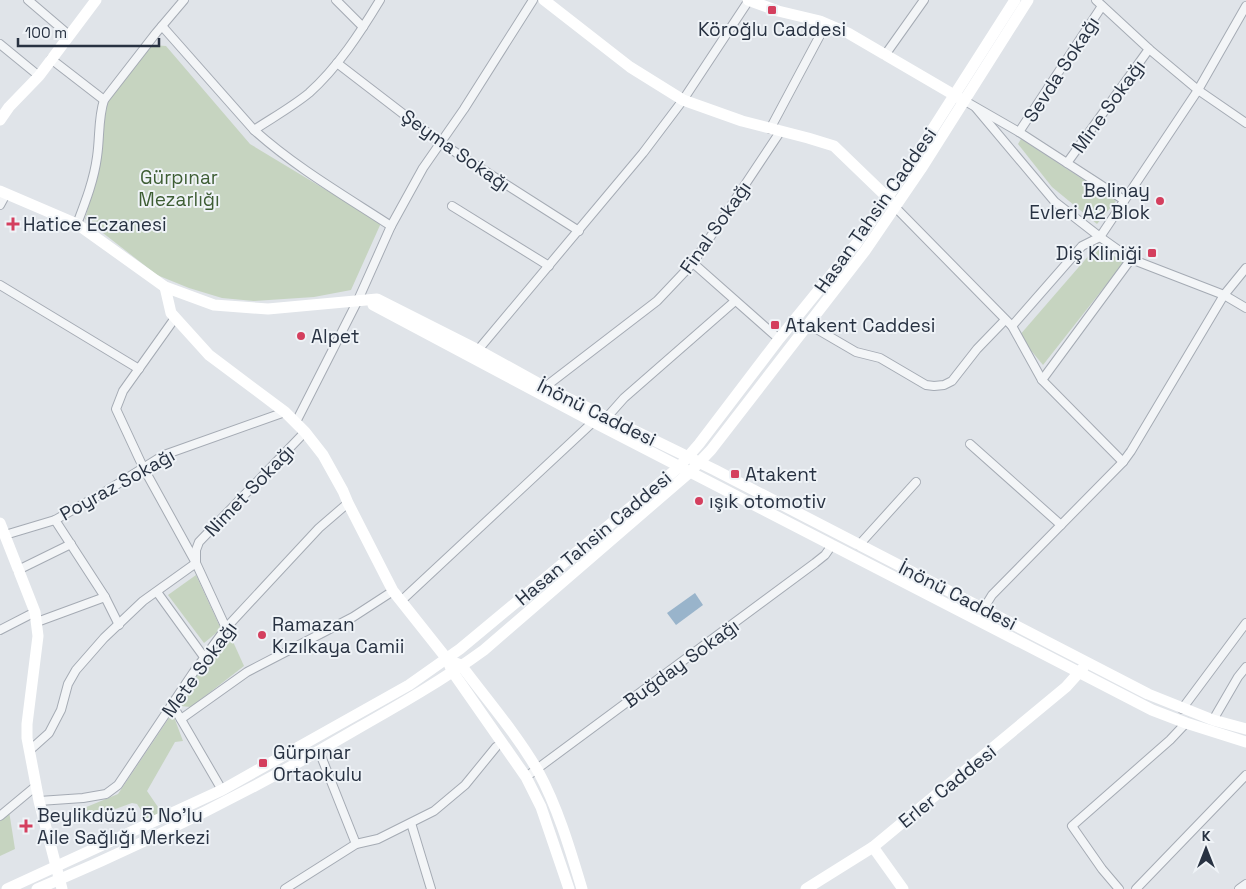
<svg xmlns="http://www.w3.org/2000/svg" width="1246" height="889" font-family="'Space Grotesk',sans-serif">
<rect width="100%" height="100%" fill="#e0e4e9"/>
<g fill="#c6d4c0">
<path d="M153,45L166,46L250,144L381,223L351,290L314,297L254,301L222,298L189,288L157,275L85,219L101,159L103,121L109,98L143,55Z"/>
<path d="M1021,139L1116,201L1097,224L1052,187L1018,144Z"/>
<path d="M1097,246L1124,262L1043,365L1019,336Z"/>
<path d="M196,575L221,629L204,643L168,595Z"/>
<path d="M230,635L244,666L191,707L180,706V702L207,660Z"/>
<path d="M174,717L183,741L175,742L147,791L162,813L147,819L137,804L132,803L96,816H84V808L118,794L169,718Z"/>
<path d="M9,811L15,849L0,856V818Z"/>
</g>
<path fill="#99b4cb" d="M695,593L703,605L676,625L667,613Z"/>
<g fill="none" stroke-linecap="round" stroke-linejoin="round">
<defs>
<g id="street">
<path d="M28,0L69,35"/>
<path d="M336,0L363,27"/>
<path d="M1096,0L1149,49L1198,90L1246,123"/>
<path d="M162,26L254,130C295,167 345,196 391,226"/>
<path d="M0,44L39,76"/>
<path d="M885,55L924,0"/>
<path d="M51,59L104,100"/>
<path d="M337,63L441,143L579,231"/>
<path d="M965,101L1019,132L1124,200"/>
<path d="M976,108L1055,202L1100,237L1131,259L1224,295L1246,308"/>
<path d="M770,129L826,24"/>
<path d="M254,130C272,118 292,107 309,93C338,67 360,33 380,0"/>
<path d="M1019,132L1102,6"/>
<path d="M1067,163L1149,49"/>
<path d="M0,205L6,194"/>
<path d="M452,206L549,266"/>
<path d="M895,207L1012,326L1042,380L1123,462"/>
<path d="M77,224C85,203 94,180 97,157C100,138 98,118 104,100L156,33L184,0"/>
<path d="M1100,237L1198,90L1246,6"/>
<path d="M693,263L779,339"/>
<path d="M0,285L139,369"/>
<path d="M175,318L123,391L116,409L143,467L196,563L226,628"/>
<path d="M808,324L856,352L880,358L926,385L934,386L944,385L952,381L977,349L1005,320"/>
<path d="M1012,326L1082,246L1100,237"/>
<path d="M478,350L643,153L683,100L749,0"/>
<path d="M1042,380L1131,259"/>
<path d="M545,387L657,301L693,263L780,132"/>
<path d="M608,416L624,398L735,301"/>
<path d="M296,422L358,300L391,226L423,168L464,109L533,0"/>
<path d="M970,444L1061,525"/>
<path d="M55,520L105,597L119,625"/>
<path d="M5,535L55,520L108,490L164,455L285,412"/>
<path d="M859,545L916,482"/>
<path d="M18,570L71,544"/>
<path d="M157,592L204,657"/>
<path d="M401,601L593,422"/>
<path d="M984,608L992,595L1123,462L1131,451L1224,295L1246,268"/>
<path d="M37,622L105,597"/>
<path d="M0,630L35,612"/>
<path d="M172,704L222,790"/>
<path d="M1182,709L1246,623"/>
<path d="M181,719L247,672L353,617L393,591"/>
<path d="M1213,720L1238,677L1246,667"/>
<path d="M30,750L49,733L61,710L68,684L76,670L104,638L143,601L196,563V550L199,542L305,432"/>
<path d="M319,751L356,844"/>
<path d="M526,777L815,563L825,555L832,545"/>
<path d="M39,801L83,798L106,794L118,785L193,673L226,628L319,528L348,503"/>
<path d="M0,816L36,786"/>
<path d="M411,823L431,889"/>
<path d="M285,889L356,844L378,839L434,811L465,785L496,747"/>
<path d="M1119,889L1102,869L1072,826L1170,740L1186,723"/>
<path d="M1136,889L1246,775"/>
<path d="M1239,889L1246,884"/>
</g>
</defs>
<use href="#street" stroke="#a5abb4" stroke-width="10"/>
<use href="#street" stroke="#f3f5f7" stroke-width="8"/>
<g stroke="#fff" stroke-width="11">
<path d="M544,0L630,67L683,100L742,121L808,138L834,146L891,201"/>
<path d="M748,0L778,11L820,21L848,33L961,99"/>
<path d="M0,120L9,107L39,76L96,0"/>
<path d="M0,191L77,224L165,287L214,305L268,309L377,299L478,350L545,387L715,470L1148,694L1213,720L1246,729"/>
<path d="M165,287L171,313L209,355L285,412L305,432L323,455L343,491L348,503L393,591L447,659L452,671L526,777L541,807L569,889"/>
<path d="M373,305L593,422L1152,710L1186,723L1246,742"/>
<path d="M0,523L35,612L38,636L27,724V738L39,801L62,889"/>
<path d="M456,663L461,665C487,700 516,733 538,771C558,808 570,849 582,889"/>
<path d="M873,847L903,889"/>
<path d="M7,889L222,790L409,685L460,649L679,467L699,444L779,339L856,244L911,163L1015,0"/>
<path d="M37,889C147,843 253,790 355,730C399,705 443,680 484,650L690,472L711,450L865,251L921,169L1028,0"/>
<path d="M806,889L873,847L1066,687L1083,668"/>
</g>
</g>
<g fill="#d43f5e" stroke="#eff3f7" stroke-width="2">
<rect x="767" y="5" width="10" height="10" rx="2.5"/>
<circle cx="1160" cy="201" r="5"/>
<path d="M10.5 216.5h5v5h5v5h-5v5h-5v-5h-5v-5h5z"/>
<rect x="1147" y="248" width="10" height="10" rx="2.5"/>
<rect x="770" y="320" width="10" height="10" rx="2.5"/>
<circle cx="301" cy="336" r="5"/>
<rect x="730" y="469" width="10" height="10" rx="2.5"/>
<circle cx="699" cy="501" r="5"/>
<circle cx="262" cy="635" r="5"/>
<rect x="258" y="758" width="10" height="10" rx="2.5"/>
<path d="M23.5 818.5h5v5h5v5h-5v5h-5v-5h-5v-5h5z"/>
</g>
<g text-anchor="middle" stroke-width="4" stroke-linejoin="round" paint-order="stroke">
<g font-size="19" fill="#283242" stroke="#eff3f7" text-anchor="start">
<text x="772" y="36" text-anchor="middle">Köroğlu Caddesi</text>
<text x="1150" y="197" text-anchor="end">Belinay<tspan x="1150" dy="22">Evleri A2 Blok</tspan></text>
<text x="23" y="231">Hatice Eczanesi</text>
<text x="1142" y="260" text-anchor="end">Diş Kliniği</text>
<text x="785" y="332">Atakent Caddesi</text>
<text x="311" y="343">Alpet</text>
<text x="745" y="481">Atakent</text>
<text x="709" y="508">ışık otomotiv</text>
<text x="272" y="631">Ramazan<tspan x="272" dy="22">Kızılkaya Camii</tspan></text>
<text x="273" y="759">Gürpınar<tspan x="273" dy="22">Ortaokulu</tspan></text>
<text x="37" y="822">Beylikdüzü 5 No'lu<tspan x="37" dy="22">Aile Sağlığı Merkezi</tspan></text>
</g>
<g font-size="19" fill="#283242" stroke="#eff3f7">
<text transform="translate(1061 69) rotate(-57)" y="7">Sevda Sokağı</text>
<text transform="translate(1108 106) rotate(-54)" y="7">Mine Sokağı</text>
<text transform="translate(456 150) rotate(35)" y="7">Şeyma Sokağı</text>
<text transform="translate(875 210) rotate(-55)" y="7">Hasan Tahsin Caddesi</text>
<text transform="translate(715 227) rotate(-55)" y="7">Final Sokağı</text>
<text transform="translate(597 412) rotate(26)" y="7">İnönü Caddesi</text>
<text transform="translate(117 484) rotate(-29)" y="7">Poyraz Sokağı</text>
<text transform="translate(249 490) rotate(-46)" y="7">Nimet Sokağı</text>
<text transform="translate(593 538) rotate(-40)" y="7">Hasan Tahsin Caddesi</text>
<text transform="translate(958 595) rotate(27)" y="7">İnönü Caddesi</text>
<text transform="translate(681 663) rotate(-36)" y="7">Buğday Sokağı</text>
<text transform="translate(199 669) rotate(-54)" y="7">Mete Sokağı</text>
<text transform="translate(947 786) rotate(-39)" y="7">Erler Caddesi</text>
</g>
<g font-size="19" fill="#3e5e34" stroke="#eff3f7">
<text x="179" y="184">Gürpınar<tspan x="179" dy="22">Mezarlığı</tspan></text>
</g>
</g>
<g transform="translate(1206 849)" stroke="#eff3f7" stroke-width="4" paint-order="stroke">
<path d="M0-4L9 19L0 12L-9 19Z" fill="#283242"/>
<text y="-8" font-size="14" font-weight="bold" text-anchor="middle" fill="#283242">K</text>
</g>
<path d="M18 38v8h141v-8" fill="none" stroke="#283242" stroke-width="2.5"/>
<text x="25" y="38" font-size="15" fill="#283242" stroke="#eff3f7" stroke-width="4" paint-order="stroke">100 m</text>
</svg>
